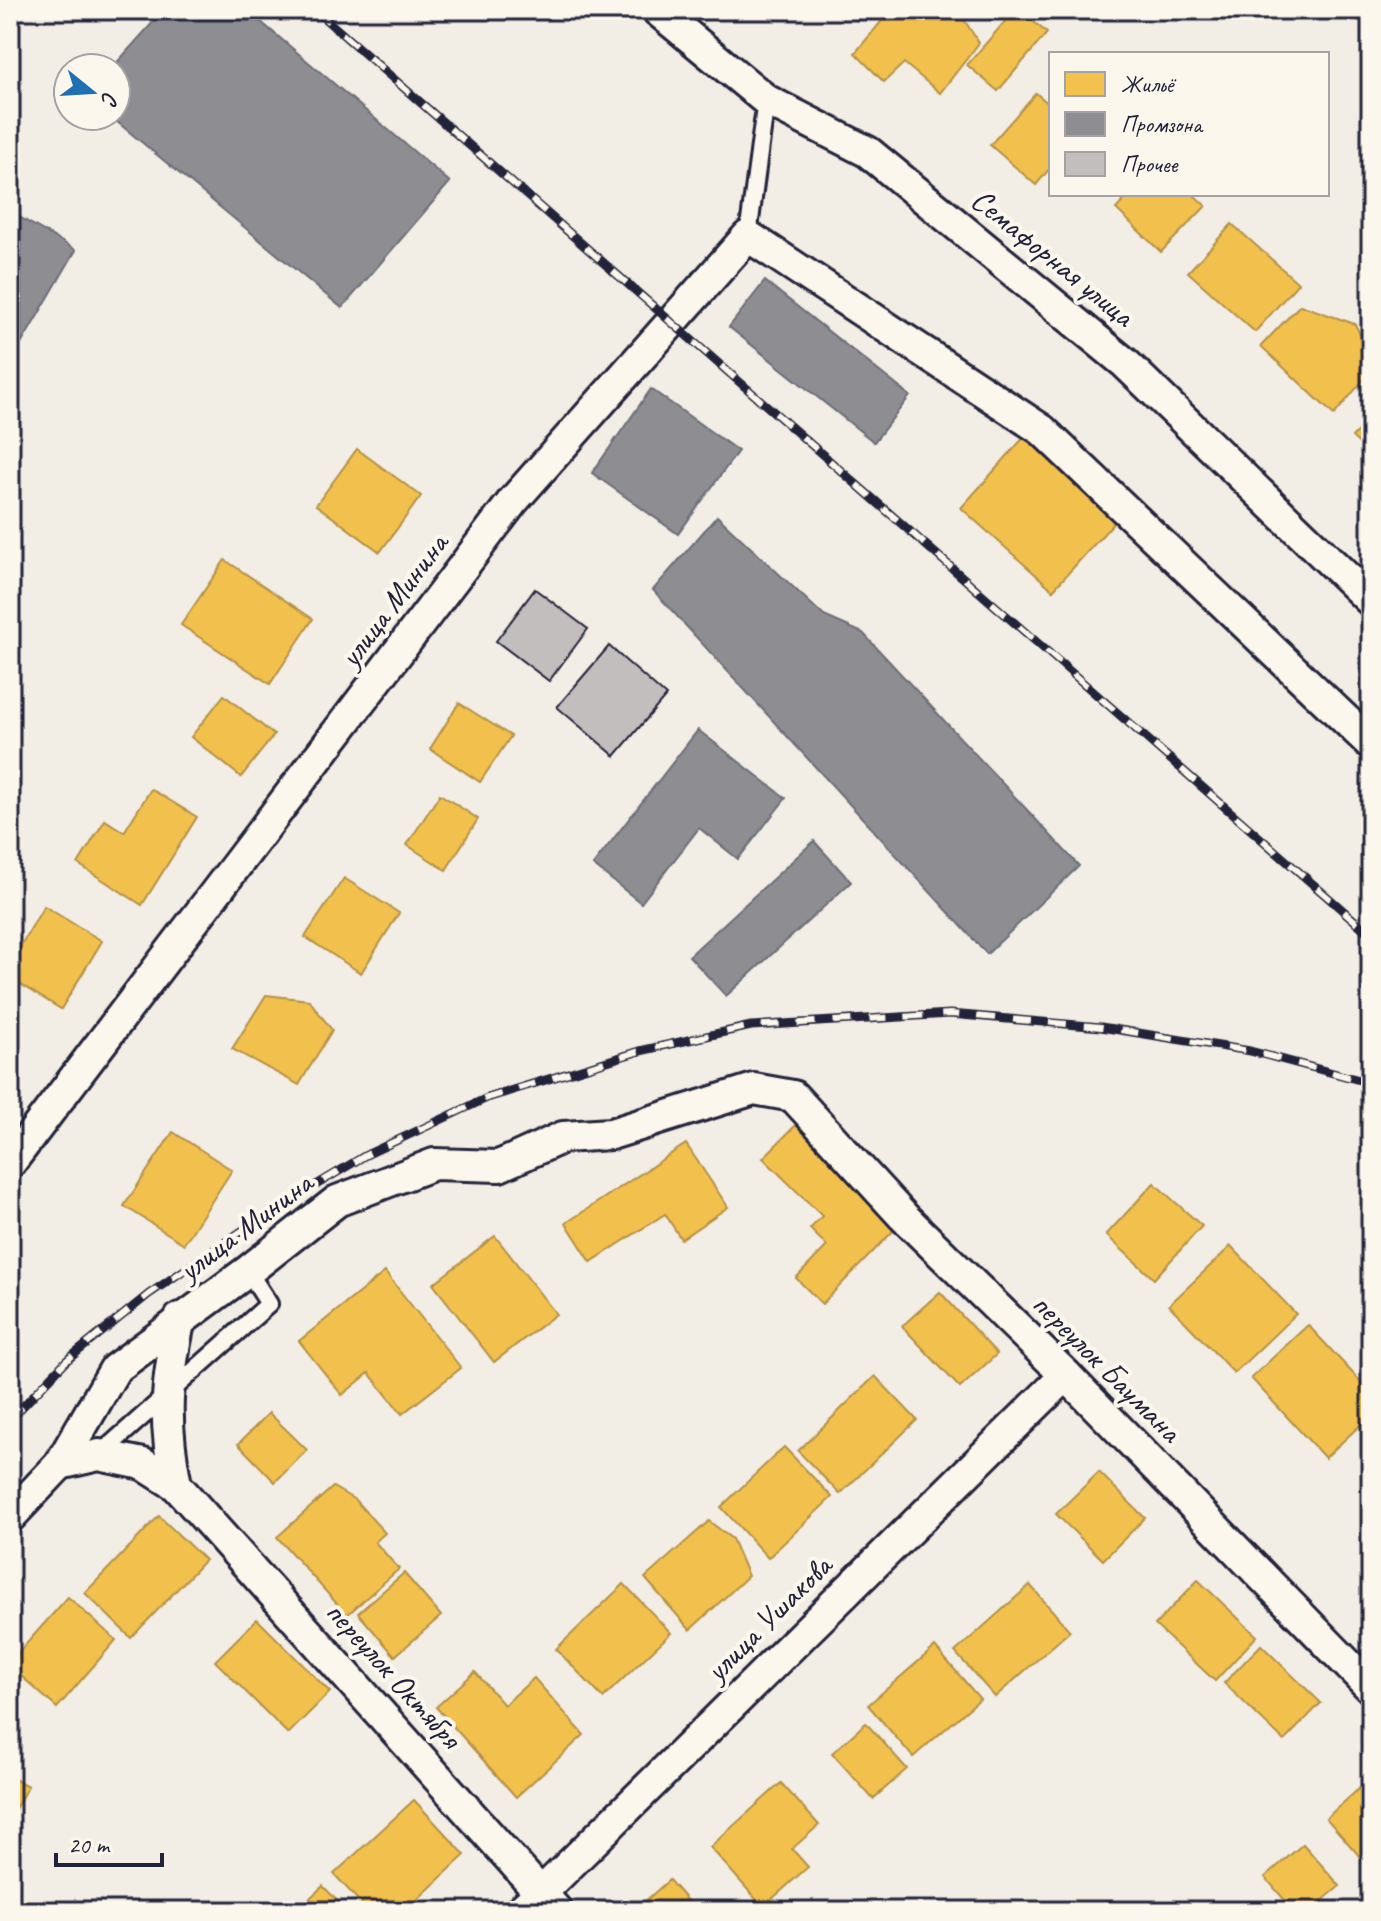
<svg xmlns="http://www.w3.org/2000/svg" width="1381" height="1921" font-family="Caveat,sans-serif">
<rect width="100%" height="100%" fill="#f2eee5"/>
<filter id="ink" filterUnits="userSpaceOnUse"><feTurbulence type="fractalNoise" baseFrequency=".0125" numOctaves="2"/><feDisplacementMap in="SourceGraphic" scale="16" xChannelSelector="R" yChannelSelector="G"/><feConvolveMatrix kernelMatrix="1 2 1 2 8 2 1 2 1" color-interpolation-filters="sRGB"/></filter>
<g filter="url(#ink)">
<g fill="#f2c14e" stroke="#b49148" stroke-width="2">
<path d="M891,10H950L963,18L979,43L940,93L904,63L884,82L855,53Z"/>
<path d="M1015,10H1020L1047,33L998,91L967,65Z"/>
<path d="M1036,93L1051,106V167L1036,185L990,145Z"/>
<path d="M1130,194H1193L1206,206L1161,252L1116,209Z"/>
<path d="M1232,224L1298,283L1255,332L1188,272Z"/>
<path d="M1300,305L1355,324L1371,357V371L1334,415L1261,346Z"/>
<path d="M1371,417V455L1352,437Z"/>
<path d="M1026,435L1118,518L1053,590L961,508Z"/>
<path d="M357,449L421,496L380,552L316,505Z"/>
<path d="M225,560L313,619L270,684L181,625Z"/>
<path d="M224,695L274,735L241,777L191,737Z"/>
<path d="M459,703L511,736L480,782L430,749Z"/>
<path d="M151,789L197,817L142,905L78,864L105,820L124,832Z"/>
<path d="M440,794L478,819L446,870L407,845Z"/>
<path d="M344,878L399,913L361,973L305,937Z"/>
<path d="M44,906L102,941L61,1009L10,978V964Z"/>
<path d="M266,995L309,1000L332,1030L299,1085L232,1049Z"/>
<path d="M799,1122L901,1223L822,1304L796,1278L827,1246L810,1229L822,1216L763,1158Z"/>
<path d="M173,1132L232,1170L184,1244L124,1206Z"/>
<path d="M686,1144L728,1207L681,1239L665,1214L591,1262L566,1223Z"/>
<path d="M1154,1183L1202,1226L1154,1279L1106,1235Z"/>
<path d="M495,1236L556,1314L494,1362L433,1284Z"/>
<path d="M1231,1246L1296,1314L1234,1373L1169,1305Z"/>
<path d="M385,1272L461,1368L402,1414L369,1373L342,1395L299,1341Z"/>
<path d="M940,1292L997,1354L960,1388L902,1326Z"/>
<path d="M1308,1325L1371,1393V1415L1325,1458L1251,1378Z"/>
<path d="M875,1376L917,1420L840,1494L798,1451Z"/>
<path d="M269,1413L307,1450L275,1482L238,1444Z"/>
<path d="M784,1447L832,1497L768,1558L721,1507Z"/>
<path d="M1099,1472L1145,1518L1103,1560L1056,1514Z"/>
<path d="M333,1487L355,1500L385,1533L375,1542L399,1569L347,1615L277,1537Z"/>
<path d="M159,1516L205,1560L131,1638L85,1593Z"/>
<path d="M709,1521L732,1539L748,1576L690,1630L645,1578Z"/>
<path d="M404,1573L441,1616L395,1656L358,1613Z"/>
<path d="M1198,1580L1257,1636L1215,1681L1155,1625Z"/>
<path d="M624,1584L671,1633L603,1698L556,1649Z"/>
<path d="M1030,1585L1070,1631L995,1697L955,1652Z"/>
<path d="M68,1597L116,1640L57,1708L10,1666V1662Z"/>
<path d="M257,1619L330,1692L288,1734L215,1661Z"/>
<path d="M1261,1645L1321,1703L1284,1741L1224,1683Z"/>
<path d="M935,1647L980,1699L913,1757L868,1705Z"/>
<path d="M475,1672L504,1705L534,1678L584,1735L516,1797L436,1707Z"/>
<path d="M866,1723L907,1769L873,1799L832,1753Z"/>
<path d="M10,1777L28,1786L10,1818Z"/>
<path d="M1371,1778V1865L1369,1867L1326,1818Z"/>
<path d="M781,1783L819,1825L792,1849L808,1867L763,1907L710,1847Z"/>
<path d="M414,1800L465,1855L405,1911H368L334,1874Z"/>
<path d="M1303,1844L1340,1886L1310,1911H1294L1265,1877Z"/>
<path d="M669,1880L696,1911H634Z"/>
<path d="M323,1886L347,1911H296Z"/>
</g>
<g fill="#8d8d92" stroke="#6d6d78" stroke-width="2">
<path d="M164,10H247L450,182L342,308L110,116H116V68H112Z"/>
<path d="M16,215L76,250L10,363V225Z"/>
<path d="M765,281L910,396L874,442L729,327Z"/>
<path d="M651,389L738,451L678,534L592,473Z"/>
<path d="M717,516L824,616L863,633L1079,866L987,954L653,590Z"/>
<path d="M698,730L786,798L738,859L699,828L641,903L593,865Z"/>
<path d="M814,841L851,882L726,996L689,956Z"/>
</g>
<g fill="#c2bebe" stroke="#22223b" stroke-width="2">
<path d="M535,589L588,629L549,681L496,641Z"/>
<path d="M609,646L666,696L615,756L557,707Z"/>
</g>
<g fill="none" stroke-linecap="round" stroke-linejoin="round">
<defs>
<g id="lane">
<path d="M748,236L766,100"/>
<path d="M99,1455L269,1304L248,1271"/>
</g>
<g id="street">
<path d="M657,10L766,100L868,152L1125,363L1371,601"/>
<path d="M10,1163L513,501L748,236L1042,430L1371,744"/>
<path d="M180,1318C166,1384 163,1419 176,1485L557,1911"/>
<path d="M60,1464L99,1455L143,1464L176,1485"/>
<path d="M10,1517L60,1464L115,1369L248,1271L337,1201L434,1164L499,1166L563,1137L611,1134L754,1089L793,1096L903,1216L1066,1375L1371,1688"/>
<path d="M520,1911L541,1893L1066,1375"/>
</g>
</defs>
<use href="#lane" stroke="#22223b" stroke-width="22"/>
<use href="#street" stroke="#22223b" stroke-width="36"/>
<use href="#lane" stroke="#fbf7ec" stroke-width="16"/>
<use href="#street" stroke="#fbf7ec" stroke-width="30"/>
<defs>
<g id="rail">
<path d="M315,10L1371,935"/>
<path d="M10,1420L66,1361L149,1294L258,1220L366,1155L487,1098L640,1051L751,1026L950,1014L1101,1027L1250,1051L1371,1083"/>
</g>
</defs>
<use href="#rail" stroke="#22223b" stroke-width="9"/>
<use href="#rail" stroke="#fbf7ec" stroke-width="6" stroke-dasharray="18" stroke-linecap="butt"/>
</g>
</g>
<g text-anchor="middle" stroke-width="8" stroke-linejoin="round" paint-order="stroke">
<g font-size="32" fill="#22223b" stroke="#fbf7ec">
<text transform="translate(1053 257) rotate(39)" y="11">Семафорная улица</text>
<text transform="translate(393 600) rotate(-53)" y="11">улица Минина</text>
<text transform="translate(245 1226) rotate(-37)" y="11">улица Минина</text>
<text transform="translate(1107 1367) rotate(45)" y="11">переулок Баумана</text>
<text transform="translate(768 1618) rotate(-45)" y="11">улица Ушакова</text>
<text transform="translate(394 1674) rotate(48)" y="11">переулок Октября</text>
</g>
</g>
<rect width="1381" height="1921" fill="none" stroke="#fbf7ec" stroke-width="40"/>
<rect x="20" y="20" width="1341" height="1881" fill="none" stroke="#22223b" stroke-width="3" filter="url(#ink)"/>
<rect x="1049" y="52" width="280" height="144" fill="#fbf7ec" stroke="#a4a2a5" stroke-width="2"/>
<rect x="1065" y="72" width="40" height="24" fill="#f2c14e" stroke="#a4a2a5" stroke-width="2"/>
<text x="1121" y="92" font-size="24" fill="#22223b">Жильё</text>
<rect x="1065" y="112" width="40" height="24" fill="#8d8d92" stroke="#a4a2a5" stroke-width="2"/>
<text x="1121" y="132" font-size="24" fill="#22223b">Промзона</text>
<rect x="1065" y="152" width="40" height="24" fill="#c2bebe" stroke="#a4a2a5" stroke-width="2"/>
<text x="1121" y="172" font-size="24" fill="#22223b">Прочее</text>
<g transform="translate(92 92) rotate(108)"><circle r="38" fill="#fbf7ec" stroke="#a4a2a5" stroke-width="2"/>
<path d="M0-6L14 30L0 20L-14 30Z" fill="#1f6fb2"/>
<text y="-12" font-size="22" font-weight="bold" text-anchor="middle" fill="#22223b">С</text>
</g>
<path d="M56 1853v12h106v-12" fill="none" stroke="#22223b" stroke-width="4"/>
<text x="68" y="1853" font-size="24" fill="#22223b" stroke="#fbf7ec" stroke-width="6" paint-order="stroke">20 m</text>
</svg>
